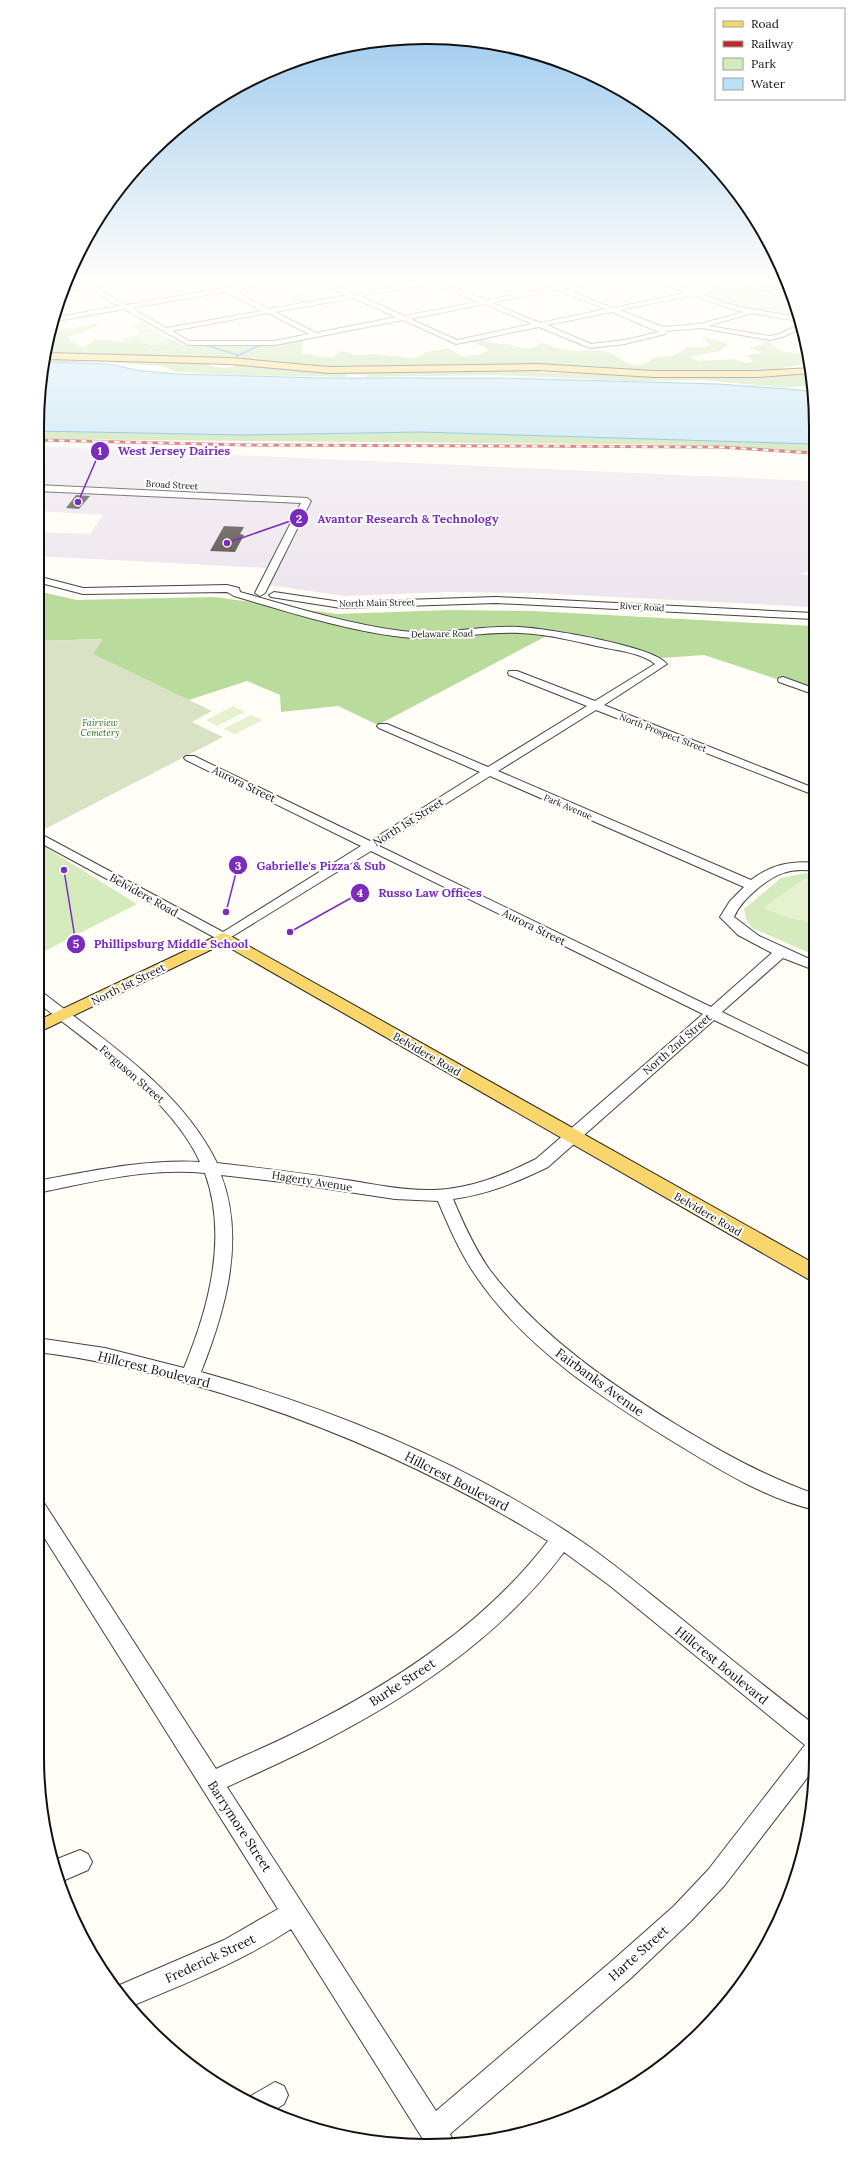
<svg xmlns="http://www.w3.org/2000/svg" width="853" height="2183" font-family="Lora,serif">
<rect width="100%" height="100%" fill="#fffdf5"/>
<path fill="#eee6ef" d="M37,446L813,481V570L800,574L813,576V607L535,593L448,592L344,596L261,584L267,568L37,556V532L90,534L103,515L37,511Z"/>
<g fill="#d5ebbd">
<path d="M745,284L791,294L797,318L737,307L700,294Z"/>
<path d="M298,294L308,295L317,299L300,303L288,296Z"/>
<path d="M141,322L157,331L136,335L139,331L130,326L139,324L138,323Z"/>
<path d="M156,332L163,334L159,335L171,339L167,340L170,345L160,346L139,341H120L122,340L120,339Z"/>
<path d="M37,842L137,904L37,955Z"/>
<path d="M806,873L814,876V955L752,928L746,919L744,909L781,878Z"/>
</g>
<g fill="#b9dc9c">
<path d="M755,287L785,294L784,296C774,295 764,291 755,290C743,290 741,296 726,293V290Z"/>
<path d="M99,324L101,325L67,337L79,347H84L96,339L122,342L139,341L151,345H169L166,340L171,339L182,345L214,346L270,345L303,341L302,353L332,358L341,351L355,355L371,354L403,357L409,359L423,355L422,353L449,348L461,356L483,354L488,349L471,342L484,340C492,344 496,343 505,344C521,346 527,353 542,343C553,347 564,350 575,351C587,351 600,348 612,354C621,358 624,364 636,365C642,365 649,362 653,358C666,357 677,357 687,347H705L710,345L701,336L728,344L719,351L689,357L699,361L732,359L747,363L753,361L746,355L762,353L749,348L762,345L764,341L770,342C779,354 792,354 806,353L809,363L782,368L788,371L728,372L726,370H704L701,372L685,373C643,371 600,367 558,367C457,368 354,376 255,360L46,355L50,330H61Z"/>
<path d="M46,358L211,363L208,365C218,368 226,370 236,365L308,371L493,370L649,377L757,378L812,374L813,391L803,386L786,388L703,380L631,381L495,375L367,377L366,375L347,374L345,377L239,375L177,372L161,366L106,362H45Z"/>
<path d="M37,431L243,435L420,432L808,444H813V453L709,445L37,439Z"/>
<path d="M37,591L77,600L215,597L337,614L451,610L533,611L813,626V691L704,655L662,658L550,634L378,725L338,706L281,712L280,695L247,681L189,700L92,654L102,639L37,641Z"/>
</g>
<path fill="#d9e3c4" d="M103,639L93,654L212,711L192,722L223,737L43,830L37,827V641Z"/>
<g fill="#e6f2cf">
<path d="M233,706L245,712L217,726L206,720Z"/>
<path d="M251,715L263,720L235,734L223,729Z"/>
<path d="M805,878L814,882V923L789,918L763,908Z"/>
</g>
<path fill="#b9e0f7" stroke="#3f96cf" d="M45,362L110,364L135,370L176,374L322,378H498L718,384L800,390L813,392V444L420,432L243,435L37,431Z"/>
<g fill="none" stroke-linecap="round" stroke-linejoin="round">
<g stroke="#3f96cf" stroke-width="2">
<path d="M205,345L238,355"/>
<path d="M237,356L260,345"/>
</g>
</g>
<g fill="#5a524d">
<path d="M76,495L90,496L79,509L66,508Z"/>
<path d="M224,526L244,527L240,534L244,535L235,552L210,551Z"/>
</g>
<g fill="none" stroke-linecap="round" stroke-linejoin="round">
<defs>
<g id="minor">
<path d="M73,279H81L89,284L112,279H128L94,287L126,305L219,289L202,279H211L227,288L273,279H289L232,290L269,309L347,295L314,279H323L355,294L429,279H449L441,282L486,300L550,288L530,279H540L558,286L593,279H608L564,289L613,308L686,293L651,279H661L694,291L753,279H767L751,284L790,292L791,296L747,286L746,285L701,294L734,306L797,317L798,321L752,313L708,326L770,336L779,334L799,325L800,329L783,337L770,340L701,328L666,331L665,334L625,344L590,348L539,327L456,344L403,320L275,345H188L124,309L52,322L53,318L119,306L87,288L63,292L64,288L82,285ZM434,283L478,302L404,316L361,296ZM556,290L606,309L540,323L492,303ZM225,292L262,311L166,328L132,308ZM693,295L731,309L744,312L700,324L663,327L620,310ZM353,298L396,317L316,333L275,312ZM485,304L532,324L457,340L410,319ZM612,312L659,332L625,340L591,344L547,325ZM268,313L309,334L275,341H189L172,331Z"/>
<path d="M775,279H787L788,283L776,280Z"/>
<path d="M37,485L307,498L311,501L265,593L260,596L255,593L301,503L37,491Z"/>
<path d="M37,576L83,588L227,585L239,588L240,592C294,607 347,624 402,631C441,636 480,625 519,627C545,628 654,646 667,664L604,705L814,788V795L596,710L498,771L751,880C769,866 790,860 814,863V871C790,867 775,874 757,889C748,897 739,905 734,917L759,936L814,961V970L783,958L722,1012L814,1057V1068L714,1020L548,1167C515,1183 489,1194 453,1199C463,1223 474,1247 489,1269C539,1335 607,1382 677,1425C721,1452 766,1477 815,1494V1510C768,1499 723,1472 682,1447C607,1401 527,1351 476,1276C460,1253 449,1227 438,1201L395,1199L282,1182L221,1175C246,1240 225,1311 201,1372C334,1409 466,1463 581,1541C615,1564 646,1591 678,1616C723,1653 769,1690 816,1726L814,1769L724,1886L690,1922L631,1978L450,2134L455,2145L426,2144L291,1929C241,1962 184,1984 129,2007L115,1987L224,1940L278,1909L37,1526V1501L44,1503L216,1769C243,1756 271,1745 298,1731C392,1684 484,1625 548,1541C436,1472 318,1420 190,1384C140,1370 89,1358 37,1352V1338L105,1348L184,1368C209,1307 228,1237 205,1173C149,1167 92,1182 37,1193V1181C91,1171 145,1159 200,1162C171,1098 91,1045 37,1002V991L42,992C105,1041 181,1089 217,1163C260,1168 303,1173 346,1180C374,1184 404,1191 433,1190C470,1189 504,1175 536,1159L703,1014L371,851L223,942L37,841V832L223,932L361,846L186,760L184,758L186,756H194L370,841L480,772L379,728L377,726L379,724H387L488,767L587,706L509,675L508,673L509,671H517L595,701L655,664C643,654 622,651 606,648C578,642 549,634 520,633C480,631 441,642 402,637C344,630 289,612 234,596L227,592L83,594L37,582ZM490,776L744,887L730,901L720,917L738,935L772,953L711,1007L379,846ZM564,1552L609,1585L805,1745L708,1870L674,1906L613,1960L436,2111L227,1787C255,1774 284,1761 312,1747C407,1699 500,1638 564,1552Z"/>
<path d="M274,592L341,602L496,597L813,613V619L496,603L341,608L271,597L269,595Z"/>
<path d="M783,677L813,688V694L779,682L778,680L779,678Z"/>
<path d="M80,1850L88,1854L92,1862L88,1870L58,1883L52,1861Z"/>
<path d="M275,2082L284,2086L288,2095L284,2104L272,2112L247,2101L249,2097Z"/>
</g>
<g id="major">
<path d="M47,353L230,358L329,367L538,364L654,371H757L811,368L812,373L757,377H654L538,370L329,373L230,364L46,359Z"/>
<path d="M223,933L229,935L815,1264V1282L808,1279L223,944L37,1033V1021Z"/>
</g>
</defs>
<use href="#minor" stroke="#444" stroke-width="2"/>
<use href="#major" stroke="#222" stroke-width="2"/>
<use href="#minor" fill="#fff" fill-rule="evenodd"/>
<use href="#major" fill="#f9d66b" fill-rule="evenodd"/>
<defs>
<path id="rail" d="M37,440L249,445L720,447L813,453"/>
</defs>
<use href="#rail" stroke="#c4262e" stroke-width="3"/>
<use href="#rail" stroke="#fff" stroke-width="2" stroke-dasharray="5.5" stroke-linecap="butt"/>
</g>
<linearGradient id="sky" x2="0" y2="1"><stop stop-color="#95c6ee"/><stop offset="0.48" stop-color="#fffefa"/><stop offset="1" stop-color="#fffefa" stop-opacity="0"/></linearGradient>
<rect width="853" height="585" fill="url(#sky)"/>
<g text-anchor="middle" stroke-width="4" stroke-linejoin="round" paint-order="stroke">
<g font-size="9" fill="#111" stroke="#fff">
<text transform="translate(172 485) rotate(3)" y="3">Broad Street</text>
<text transform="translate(377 603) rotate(-1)" y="3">North Main Street</text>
<text transform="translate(642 607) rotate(3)" y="3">River Road</text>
<text transform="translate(442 634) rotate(-1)" y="3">Delaware Road</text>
<text transform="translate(663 733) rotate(21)" y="3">North Prospect Street</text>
<text transform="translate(568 807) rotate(23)" y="3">Park Avenue</text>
</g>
<g font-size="9" font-style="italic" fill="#2f6b1f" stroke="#fff">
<text x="100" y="726">Fairview<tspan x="100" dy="10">Cemetery</tspan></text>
</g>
<g font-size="11" fill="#111" stroke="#fff">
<text transform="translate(244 784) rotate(26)" y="4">Aurora Street</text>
<text transform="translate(408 822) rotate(-32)" y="4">North 1st Street</text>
<text transform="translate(144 895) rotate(29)" y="4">Belvidere Road</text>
<text transform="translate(534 927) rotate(26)" y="4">Aurora Street</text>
<text transform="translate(128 984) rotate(-26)" y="4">North 1st Street</text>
<text transform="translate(677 1044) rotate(-41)" y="4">North 2nd Street</text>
<text transform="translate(427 1054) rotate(30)" y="4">Belvidere Road</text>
<text transform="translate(132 1074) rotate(41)" y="4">Ferguson Street</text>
<text transform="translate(312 1181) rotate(9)" y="4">Hagerty Avenue</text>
<text transform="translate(708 1214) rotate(30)" y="4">Belvidere Road</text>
</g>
<g font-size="13" fill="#111" stroke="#fff">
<text transform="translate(154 1369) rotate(14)" y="5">Hillcrest Boulevard</text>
<text transform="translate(600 1382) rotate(36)" y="5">Fairbanks Avenue</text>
<text transform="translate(457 1481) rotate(27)" y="5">Hillcrest Boulevard</text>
<text transform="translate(722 1665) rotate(39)" y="5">Hillcrest Boulevard</text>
<text transform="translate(402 1682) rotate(-33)" y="5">Burke Street</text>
<text transform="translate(240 1826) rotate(57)" y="5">Barrymore Street</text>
<text transform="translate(638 1953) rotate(-42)" y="5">Harte Street</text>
<text transform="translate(210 1958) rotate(-25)" y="5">Frederick Street</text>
</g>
</g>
<path d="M0 0H853V2183H0ZM426 44H427A382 382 0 0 1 809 426V1757A382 382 0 0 1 427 2139H426A382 382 0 0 1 44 1757V426A382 382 0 0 1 426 44Z" fill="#fff" fill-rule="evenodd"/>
<path fill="none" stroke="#111" stroke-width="2" d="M426 44H427A382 382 0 0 1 809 426V1757A382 382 0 0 1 427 2139H426A382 382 0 0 1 44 1757V426A382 382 0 0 1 426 44Z"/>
<path fill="none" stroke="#7b2cbf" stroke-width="1.5" d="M78 502L100 451M227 543L299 518M226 912L238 865M290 932L360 893M64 870L76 944"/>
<g fill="#7b2cbf" stroke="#fff" stroke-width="1.5">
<circle cx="78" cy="502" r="4"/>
<circle cx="227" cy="543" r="4"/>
<circle cx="226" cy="912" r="4"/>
<circle cx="290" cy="932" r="4"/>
<circle cx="64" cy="870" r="4"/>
<circle cx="100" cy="451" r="10"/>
<circle cx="299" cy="518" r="10"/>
<circle cx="238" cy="865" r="10"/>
<circle cx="360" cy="893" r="10"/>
<circle cx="76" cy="944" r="10"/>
</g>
<g font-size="12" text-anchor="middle" font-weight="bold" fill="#fff">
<text x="100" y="455">1</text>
<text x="299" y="523">2</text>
<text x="238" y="870">3</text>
<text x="360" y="897">4</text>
<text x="76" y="948">5</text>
</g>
<g font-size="12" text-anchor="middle" font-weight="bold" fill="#7b2cbf" stroke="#fff" stroke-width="4" stroke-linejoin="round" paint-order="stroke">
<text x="174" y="455">West Jersey Dairies</text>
<text x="408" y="523">Avantor Research &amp; Technology</text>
<text x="321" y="870">Gabrielle's Pizza &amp; Sub</text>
<text x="430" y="897">Russo Law Offices</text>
<text x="171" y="948">Phillipsburg Middle School</text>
</g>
<rect x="715" y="8" width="130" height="92" fill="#ffffff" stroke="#a0a0a0"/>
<rect x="723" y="21" width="20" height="6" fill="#f9d66b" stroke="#a0a0a0"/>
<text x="751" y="28" font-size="12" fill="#111111">Road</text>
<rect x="723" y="41" width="20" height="6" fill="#c4262e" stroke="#a0a0a0"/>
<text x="751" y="48" font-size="12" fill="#111111">Railway</text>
<rect x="723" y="58" width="20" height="12" fill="#d5ebbd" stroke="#a0a0a0"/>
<text x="751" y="68" font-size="12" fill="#111111">Park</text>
<rect x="723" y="78" width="20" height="12" fill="#b9e0f7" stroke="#a0a0a0"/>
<text x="751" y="88" font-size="12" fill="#111111">Water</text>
</svg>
